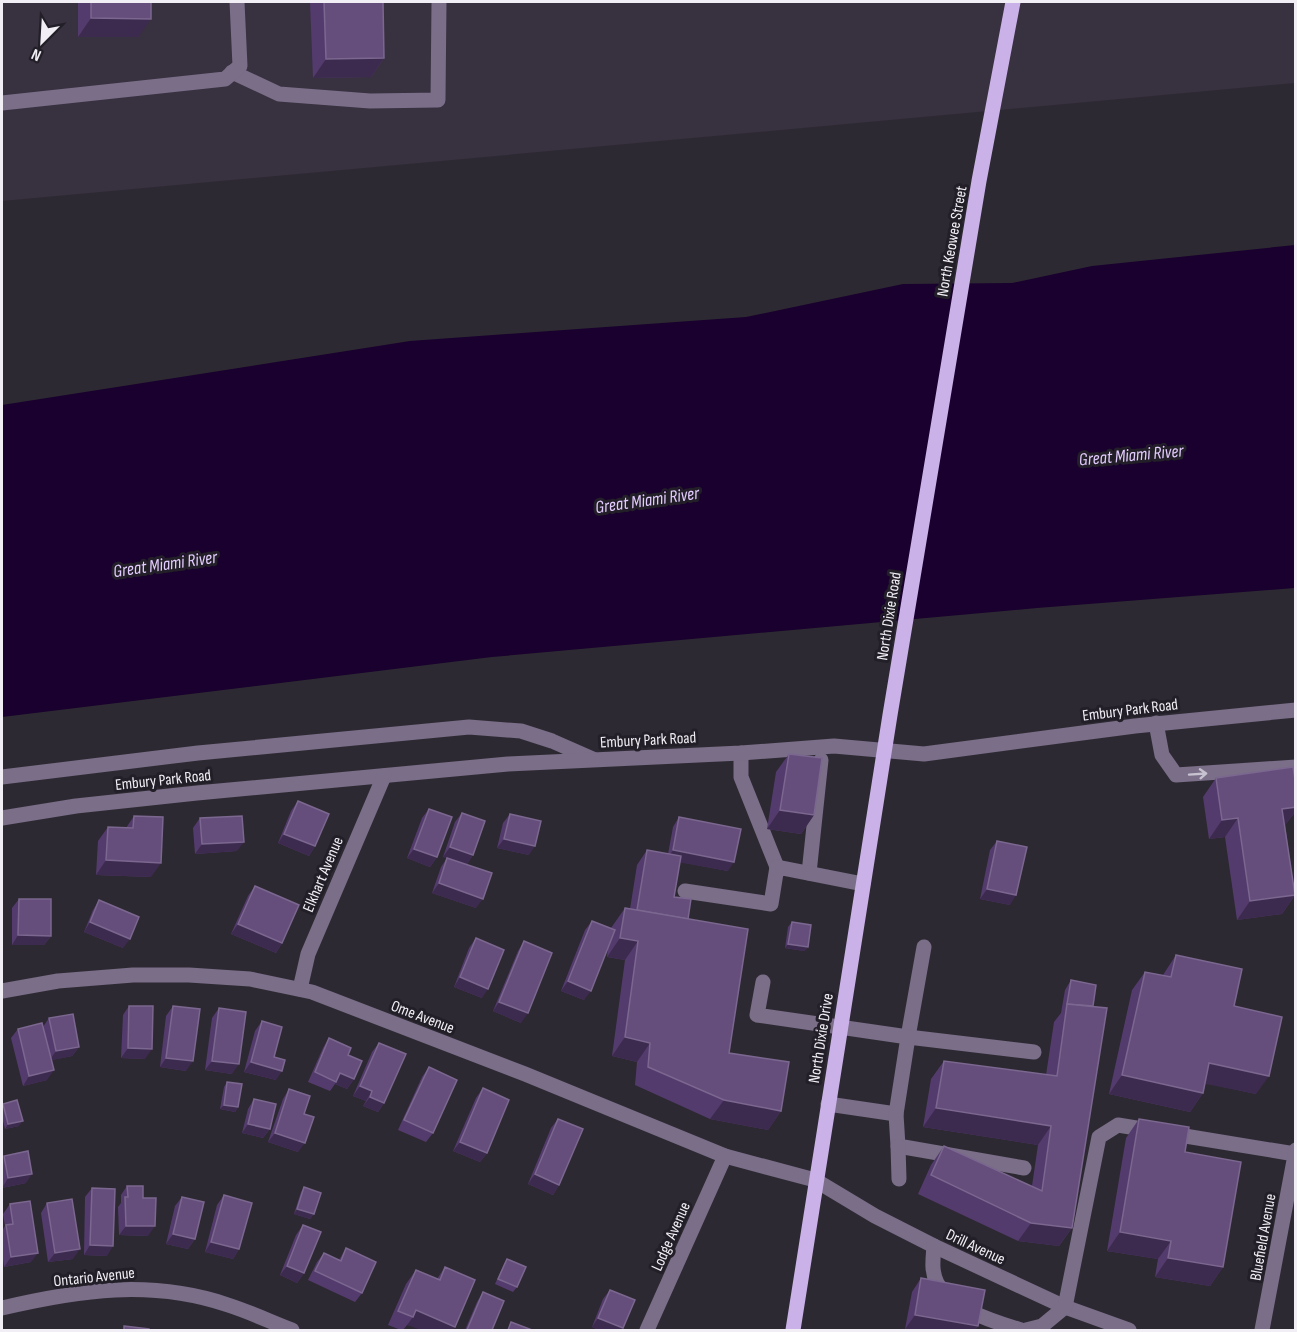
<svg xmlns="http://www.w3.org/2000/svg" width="1297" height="1332" font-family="'Sofia Sans Condensed',sans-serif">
<rect width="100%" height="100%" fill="#2d2932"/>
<path fill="#383140" d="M2,2H1295V83L2,201Z"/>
<path fill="#19002e" d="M1295,245V588L1037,608L492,657L2,717V405L410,341L746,317L903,284L1012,283L1092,266Z"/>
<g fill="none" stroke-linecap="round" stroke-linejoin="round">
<g stroke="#7a6e88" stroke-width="15">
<path d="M232,72L279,94L370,101L438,100L439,2"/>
<path d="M2,103L225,79L240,66L237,2"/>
<path d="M1156,723L1162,755L1176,775L1296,767"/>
<path d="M741,753V777L777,867"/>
<path d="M2,777L198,753L469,727L521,731L552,741L593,759"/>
<path d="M2,818L76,806L197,793L508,764L741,753L834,746L924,754L1135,726L1296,710"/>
<path d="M809,873L821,760"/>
<path d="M685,891L771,904L777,867L863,884"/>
<path d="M924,947L908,1037L1034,1052"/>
<path d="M763,982L757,1015L908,1037L896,1114L828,1104"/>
<path d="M300,989L308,954L384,776"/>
<path d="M2,991L58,981L133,975H189L250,979L312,992L525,1074L725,1156L815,1180L875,1216L934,1246L1065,1307L1129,1330"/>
<path d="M896,1114L898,1146L1024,1168"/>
<path d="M898,1146L899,1179"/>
<path d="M934,1246C933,1259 931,1271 937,1283C951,1309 995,1322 1021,1330"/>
<path d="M2,1308C79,1290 151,1279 228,1305C250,1312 271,1322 292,1330"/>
<path d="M647,1330L725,1156"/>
<path d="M1026,1330L1042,1326L1065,1307L1099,1137L1118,1125L1295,1154"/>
<path d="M1262,1330L1296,1150"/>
</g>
<path stroke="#cab1e7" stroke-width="15" d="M793,1330L890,715L979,181L1013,2"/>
</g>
<g fill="#543b6d">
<path d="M78,2H151L138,37H78Z"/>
<path d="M310,2H383L384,58L371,77L313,78Z"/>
<path d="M789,754L814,815L801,834L767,829L776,772Z"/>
<path d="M1216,778L1296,786V811L1285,825L1295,895L1282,914L1237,920L1225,837L1209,839L1203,797Z"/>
<path d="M298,801L315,846L309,856L278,843L291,811Z"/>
<path d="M429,809L437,857L430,867L407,858L422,818Z"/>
<path d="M462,813L473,855L467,864L476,908L432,893L441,867L447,858L443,857L455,822Z"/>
<path d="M510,814L529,855L497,848L503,823Z"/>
<path d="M134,816L151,877L96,875L98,841L108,827L126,828Z"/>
<path d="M679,817L728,871L680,862L674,897L688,919L729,1053L781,1111L768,1130L710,1119L635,1085L637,1062L612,1056L625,960L607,957L608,948L584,1000L561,991L585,930L592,921L611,928L625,908L630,909L637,865L647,850L668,854L673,827Z"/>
<path d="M200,818L237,851L195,854L193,828Z"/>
<path d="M997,841L1010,905L980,899L990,850Z"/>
<path d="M255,886L282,943L276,953L231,934L248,896Z"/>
<path d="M19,899L51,936L44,945H12V908Z"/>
<path d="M99,900L123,948L84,932L93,910Z"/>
<path d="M792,922L808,947L804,951L785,948L788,927Z"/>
<path d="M476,938L482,998L454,987L469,948Z"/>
<path d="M524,941L521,1023L493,1011L518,951Z"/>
<path d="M1176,955L1234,1006L1256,1094L1205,1083L1203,1093L1190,1112L1109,1094L1132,990L1145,972L1163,975Z"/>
<path d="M1071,980L1093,1006L1072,1228L1059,1246L1018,1241L918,1194L931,1165L944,1146L1032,1186L1038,1145L923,1127L931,1079L944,1061L1046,1075L1054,1022L1061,1013L1065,990Z"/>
<path d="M129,1006L145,1059L121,1058L123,1015Z"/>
<path d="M173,1006L186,1071L160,1067L166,1016Z"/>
<path d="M219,1008L232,1074L205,1070L212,1018Z"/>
<path d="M49,1018L79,1047L72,1056L51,1060L47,1080L23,1086L11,1038L18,1029L43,1027Z"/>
<path d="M262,1021L274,1057L276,1080L244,1072L255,1031Z"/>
<path d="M329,1038L348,1055L354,1079L347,1089L335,1084L330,1091L308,1082L323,1048Z"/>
<path d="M379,1043L384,1103L378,1112L363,1106L366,1101L353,1096L372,1052Z"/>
<path d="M429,1067L433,1133L426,1142L398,1130L422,1077Z"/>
<path d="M227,1082L238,1107L235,1112L220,1109L224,1087Z"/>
<path d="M483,1088L487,1153L480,1162L453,1151L476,1098Z"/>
<path d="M289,1089L304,1114L298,1152L268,1142L283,1099Z"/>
<path d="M254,1099L270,1129L263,1138L242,1133L248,1109Z"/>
<path d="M3,1104L19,1126L5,1129L2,1117V1105Z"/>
<path d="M558,1119L559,1185L553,1195L528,1184L551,1128Z"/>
<path d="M1139,1119L1185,1152L1223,1267L1210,1286L1155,1277L1158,1259L1107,1251L1126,1138Z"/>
<path d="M4,1156L26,1183L2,1188V1159Z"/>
<path d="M127,1186L143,1198L148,1236L119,1235L118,1207L121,1203V1195Z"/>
<path d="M304,1187L314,1214L310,1219L294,1214L301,1192Z"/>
<path d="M92,1188L107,1256L84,1255L85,1197Z"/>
<path d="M224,1195L239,1249L233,1259L205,1252L217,1205Z"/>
<path d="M182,1197L195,1239L188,1249L166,1244L175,1206Z"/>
<path d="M47,1203L73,1259L48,1262L41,1213Z"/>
<path d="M10,1204L31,1262L4,1267L2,1251V1231L5,1226L3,1214Z"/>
<path d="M303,1225L304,1273L297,1283L280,1275L296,1235Z"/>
<path d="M346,1248L362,1293L355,1302L308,1280L317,1262L324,1253L339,1260Z"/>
<path d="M507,1259L517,1287L513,1292L495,1284L504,1264Z"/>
<path d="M445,1267L453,1330L407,1325L403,1330H401L388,1325L406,1284L416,1270L437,1279Z"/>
<path d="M921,1278L978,1326L975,1330H914L905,1329L912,1292Z"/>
<path d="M610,1290L622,1330H599L592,1327L603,1299Z"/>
<path d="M483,1292L492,1330H465L477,1302Z"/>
</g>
<g fill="#3d2b4f">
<path d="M91,18L151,19L138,37H78Z"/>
<path d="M384,58L371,77L313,78L326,59Z"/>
<path d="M1296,807V811L1285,825L1269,827L1282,809Z"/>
<path d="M780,810L814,815L801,834L767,829Z"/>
<path d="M1238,818L1225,837L1209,839L1222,820Z"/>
<path d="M284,834L315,846L309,856L278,843Z"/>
<path d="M504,839L535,846L529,855L497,848Z"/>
<path d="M244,842L237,851L195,854L202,844Z"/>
<path d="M450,847L473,855L467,865L443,857Z"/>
<path d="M414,849L437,857L430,867L407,858Z"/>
<path d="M673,850L734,862L728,871L666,860Z"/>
<path d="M106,860L161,863L151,877L96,875Z"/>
<path d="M439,883L483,899L476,908L432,893Z"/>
<path d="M987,889L1016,895L1010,905L980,899Z"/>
<path d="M1295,895L1282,914L1237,920L1250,901Z"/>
<path d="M90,922L130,939L123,948L84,932Z"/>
<path d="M238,924L282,943L276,953L231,934Z"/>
<path d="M18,935L51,936L44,945H12Z"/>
<path d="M620,938L638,941L625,960L607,957Z"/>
<path d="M788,944L808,947L804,951L785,948Z"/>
<path d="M460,977L488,989L482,998L454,987Z"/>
<path d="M568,981L591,991L584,1000L561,991Z"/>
<path d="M499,1002L528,1013L521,1023L493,1011Z"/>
<path d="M625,1037L650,1043L637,1062L612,1056Z"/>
<path d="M79,1047L72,1056L49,1061L56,1051Z"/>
<path d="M128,1048L152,1049L145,1059L121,1058Z"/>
<path d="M166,1058L193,1061L186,1071L160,1067Z"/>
<path d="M212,1061L239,1064L232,1074L205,1070Z"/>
<path d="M251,1062L282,1071L276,1080L244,1072Z"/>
<path d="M1209,1063L1269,1076L1256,1094L1196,1082Z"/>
<path d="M54,1070L47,1080L23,1086L29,1076Z"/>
<path d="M340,1073L354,1079L347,1089L335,1084Z"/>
<path d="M1122,1075L1203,1093L1190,1112L1109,1094Z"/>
<path d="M360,1086L372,1091L366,1101L353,1096Z"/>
<path d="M370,1097L384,1103L378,1112L363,1106Z"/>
<path d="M724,1100L781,1111L768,1130L710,1119Z"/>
<path d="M224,1105L238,1107L235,1112L220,1109Z"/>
<path d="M936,1108L1051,1126L1038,1145L923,1127Z"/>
<path d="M23,1121L19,1126L5,1129L8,1124Z"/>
<path d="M248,1124L270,1129L263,1138L242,1133Z"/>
<path d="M275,1133L305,1143L298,1152L268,1142Z"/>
<path d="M460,1142L487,1153L480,1162L453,1151Z"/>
<path d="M32,1174L26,1183L2,1188L8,1178Z"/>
<path d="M535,1174L559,1185L553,1195L528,1184Z"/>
<path d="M297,1209L314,1214L310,1219L294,1214Z"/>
<path d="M1031,1223L1072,1228L1059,1246L1018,1241Z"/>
<path d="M126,1226H155L148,1236L119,1235Z"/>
<path d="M1120,1232L1171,1241L1158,1259L1107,1251Z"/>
<path d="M173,1234L195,1239L188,1249L166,1244Z"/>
<path d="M211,1242L239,1249L233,1259L205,1252Z"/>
<path d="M90,1245L113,1246L107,1256L84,1255Z"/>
<path d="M80,1249L73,1259L48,1262L55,1253Z"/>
<path d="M38,1253L31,1262L4,1267L11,1257Z"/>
<path d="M1168,1258L1223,1267L1210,1286L1155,1277Z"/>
<path d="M287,1266L304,1273L297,1283L280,1275Z"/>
<path d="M416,1310L455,1327L453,1330H421L407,1325L413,1317Z"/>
<path d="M915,1315L978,1326L975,1330H914L905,1329Z"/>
<path d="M598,1318L623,1328L622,1330H599L592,1327Z"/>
</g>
<g fill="#654e7c" stroke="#7b678f" stroke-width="1.5">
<path d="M91,2H151V19L91,18Z"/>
<path d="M324,2H383L384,58L326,59Z"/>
<path d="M789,754L822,758L814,815L780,810Z"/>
<path d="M1293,767L1296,786V807L1282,809L1295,895L1250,901L1238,818L1222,820L1216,778Z"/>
<path d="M298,801L329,814L315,846L284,834Z"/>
<path d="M429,809L452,817L437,857L414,849Z"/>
<path d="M462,813L485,821L473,855L450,847Z"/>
<path d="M510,814L541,821L535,846L504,839Z"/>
<path d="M134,816L163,817L161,863L106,860L108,827L133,828Z"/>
<path d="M242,816L244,842L202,844L200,818Z"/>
<path d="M679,817L741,829L734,862L673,850Z"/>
<path d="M997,841L1027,847L1016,895L987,889Z"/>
<path d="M647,850L681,856L674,897L691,899L688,919L637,910Z"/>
<path d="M447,858L492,873L483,899L439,883Z"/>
<path d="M255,886L299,905L282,943L238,924Z"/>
<path d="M19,899H51V936L18,935Z"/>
<path d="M99,900L139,917L130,939L90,922Z"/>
<path d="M625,908L748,929L729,1053L789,1062L781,1111L724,1100L648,1067L650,1043L625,1037L638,941L620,938Z"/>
<path d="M592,921L615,930L591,991L568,981Z"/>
<path d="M792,922L811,925L808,947L788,944Z"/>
<path d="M476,938L504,950L488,989L460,977Z"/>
<path d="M524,941L552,953L528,1013L499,1002Z"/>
<path d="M1176,955L1242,969L1234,1006L1282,1017L1269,1076L1209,1063L1203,1093L1122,1075L1145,972L1171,977Z"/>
<path d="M1071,980L1096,985L1093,1006L1067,1004Z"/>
<path d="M1067,1004L1107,1008L1072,1228L1031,1223L931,1175L944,1146L1042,1191L1051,1126L936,1108L944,1061L1057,1076Z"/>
<path d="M129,1006H153L152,1049L128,1048Z"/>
<path d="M173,1006L200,1009L193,1061L166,1058Z"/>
<path d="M219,1008L246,1012L239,1064L212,1061Z"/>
<path d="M73,1014L79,1047L56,1051L49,1018Z"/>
<path d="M262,1021L282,1027L274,1057L285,1060L282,1071L251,1062Z"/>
<path d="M42,1023L54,1070L29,1076L18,1029Z"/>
<path d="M329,1038L351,1048L348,1055L362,1061L354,1079L340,1073L336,1082L315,1072Z"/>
<path d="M379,1043L406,1054L384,1103L370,1097L372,1091L360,1086Z"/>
<path d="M429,1067L457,1080L433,1133L404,1120Z"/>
<path d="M227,1082L242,1084L238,1107L224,1105Z"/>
<path d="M483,1088L509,1100L487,1153L460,1142Z"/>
<path d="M289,1089L310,1096L304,1114L314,1117L305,1143L275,1133Z"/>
<path d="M254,1099L276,1104L270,1129L248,1124Z"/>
<path d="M17,1100L23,1121L8,1124L3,1104Z"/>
<path d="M558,1119L583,1129L559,1185L535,1174Z"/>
<path d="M1139,1119L1189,1127L1185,1152L1241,1162L1223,1267L1168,1258L1171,1241L1120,1232Z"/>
<path d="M28,1151L32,1174L8,1178L4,1156Z"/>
<path d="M127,1186H143V1198H156L155,1226H126L125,1197H128Z"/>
<path d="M304,1187L321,1193L314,1214L297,1209Z"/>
<path d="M92,1188L115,1189L113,1246L90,1245Z"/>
<path d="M224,1195L252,1203L239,1249L211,1242Z"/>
<path d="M182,1197L204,1202L195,1239L173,1234Z"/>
<path d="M72,1199L80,1249L55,1253L47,1203Z"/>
<path d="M30,1201L38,1253L11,1257L6,1225L13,1224L10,1204Z"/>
<path d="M303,1225L321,1232L304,1273L287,1266Z"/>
<path d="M346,1248L376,1262L362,1293L315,1271L324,1253L341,1261Z"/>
<path d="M507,1259L526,1267L517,1287L498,1279Z"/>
<path d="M445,1267L475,1280L455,1327L416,1310L413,1317L398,1311L416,1270L440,1280Z"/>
<path d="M921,1278L985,1290L978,1326L915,1315Z"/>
<path d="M610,1290L635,1300L623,1328L598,1318Z"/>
<path d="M483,1292L504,1301L492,1330H467Z"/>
<path d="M511,1322L532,1330H508Z"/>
<path d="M124,1326L149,1329V1330H124Z"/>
</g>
<defs><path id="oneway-shaft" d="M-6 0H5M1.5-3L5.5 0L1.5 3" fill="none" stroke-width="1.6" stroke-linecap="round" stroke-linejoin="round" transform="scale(1.5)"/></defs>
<use stroke="#c7c2cf" href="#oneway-shaft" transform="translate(1198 774) rotate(-4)"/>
<g text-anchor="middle" stroke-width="6" stroke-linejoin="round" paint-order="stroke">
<g font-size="16" fill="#f1eff5" stroke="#231f28">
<text transform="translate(951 241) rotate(-80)" y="6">North Keowee Street</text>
<text transform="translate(888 616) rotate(-81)" y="6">North Dixie Road</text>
<text transform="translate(1130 709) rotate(-7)" y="6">Embury Park Road</text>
<text transform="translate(648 739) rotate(-3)" y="6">Embury Park Road</text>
<text transform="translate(163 779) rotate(-6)" y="6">Embury Park Road</text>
<text transform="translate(322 874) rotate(-67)" y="6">Elkhart Avenue</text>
<text transform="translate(423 1016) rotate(21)" y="6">Ome Avenue</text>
<text transform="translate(820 1038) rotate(-81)" y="6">North Dixie Drive</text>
<text transform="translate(670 1236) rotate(-66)" y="6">Lodge Avenue</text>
<text transform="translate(1262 1237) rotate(-80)" y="6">Bluefield Avenue</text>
<text transform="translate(976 1246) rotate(25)" y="6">Drill Avenue</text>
<text transform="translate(94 1276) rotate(-6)" y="6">Ontario Avenue</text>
</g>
<g font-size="18" font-style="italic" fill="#e2cbfe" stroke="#231f28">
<text transform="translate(1131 455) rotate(-5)" y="6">Great Miami River</text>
<text transform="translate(647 500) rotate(-8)" y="6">Great Miami River</text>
<text transform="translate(165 564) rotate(-8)" y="6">Great Miami River</text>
</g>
</g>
<rect width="1297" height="1332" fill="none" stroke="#f1eff5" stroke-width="6"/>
<g transform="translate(42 42) rotate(204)" stroke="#231f28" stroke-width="4.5" paint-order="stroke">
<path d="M0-4.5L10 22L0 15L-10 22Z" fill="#f1eff5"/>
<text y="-9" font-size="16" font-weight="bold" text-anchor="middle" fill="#f1eff5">N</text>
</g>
</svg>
